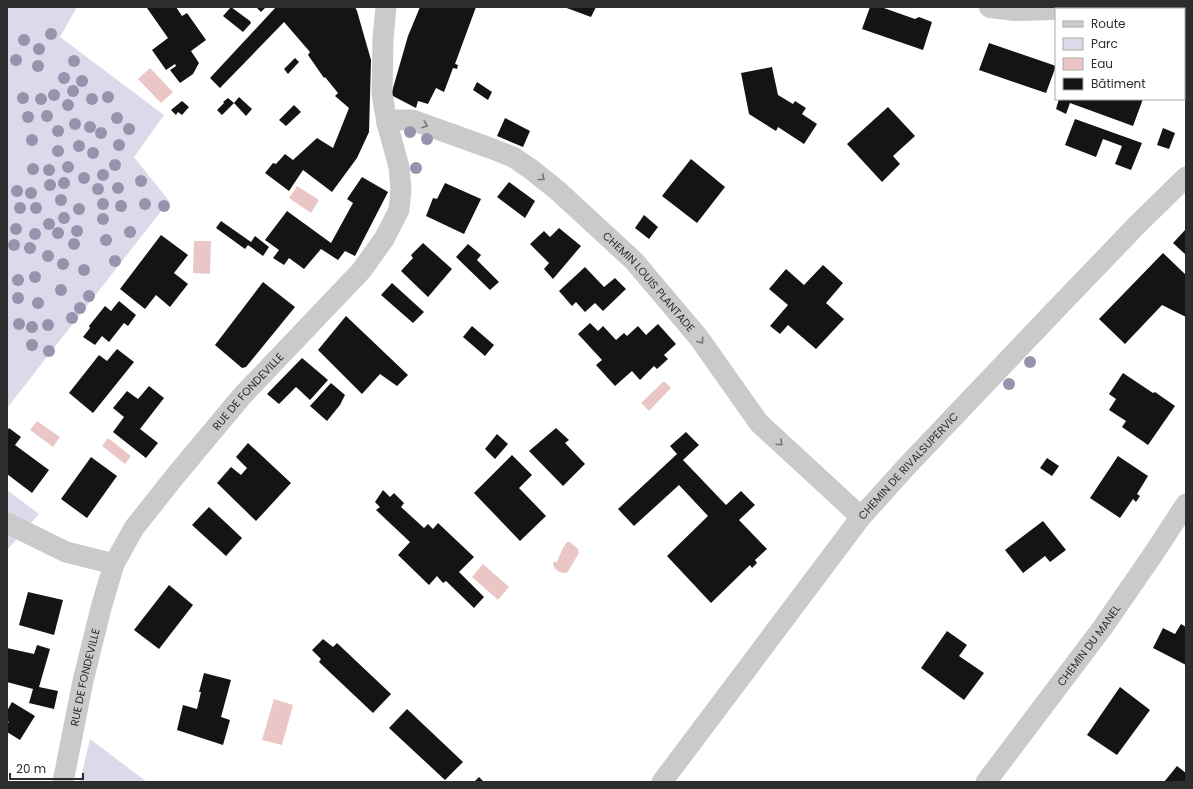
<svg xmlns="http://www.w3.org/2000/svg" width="1193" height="789" font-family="Poppins,sans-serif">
<rect width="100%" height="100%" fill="#fff"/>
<g fill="#dbdaeb">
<path d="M7,7H77L60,37L164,115L134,157L169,201L7,408Z"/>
<path d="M7,490L39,514L7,550Z"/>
<path d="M90,739L147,782H80Z"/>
</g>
<g fill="#ebc6c7">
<path d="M150,68L173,92L161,103L138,79Z"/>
<path d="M297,186L319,200L311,213L289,198Z"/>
<path d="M194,241H211L210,274L193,273Z"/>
<path d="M664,381L671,388L649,411L641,403Z"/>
<path d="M37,421L60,437L53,447L30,430Z"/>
<path d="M108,438L131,456L125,464L102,446Z"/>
<path d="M567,542H570L578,549L579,553L567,573C560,573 553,570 553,562H557C560,555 562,548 567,542Z"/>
<path d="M483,564L509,587L498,600L472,577Z"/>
<path d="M274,699L293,705L282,745L262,740Z"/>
</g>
<g fill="#141414">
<path d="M149,7H176L182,16L187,13L206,40L191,51L199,63L193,74L180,83L170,70L176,66L175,64L166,70L152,50L168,38L147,8Z"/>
<path d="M231,7L250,21L251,23L243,32L223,16Z"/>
<path d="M256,7H266L261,12Z"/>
<path d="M276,7H355L357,11L371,60L369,132L357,158L332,192L303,170L289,191L265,173L273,163L276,164L285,154L293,160L317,138L333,148L349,108L335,96L338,93L325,77L324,78L308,55L310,52L284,22L220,88L210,78Z"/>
<path d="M420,7H476L455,64L458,65L457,69L453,68L444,92L436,88L428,104L418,101L416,108L391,95L408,36Z"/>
<path d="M564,7H596L591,17Z"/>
<path d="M870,7H881L915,19L919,17L932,22L923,50L862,29Z"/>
<path d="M989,43L1056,66L1046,93L979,70Z"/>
<path d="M295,58L299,62L288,74L284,69Z"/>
<path d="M772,67L778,95L793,104L795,101L806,108L802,114L817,124L804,144L778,127L776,131L749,114L741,73Z"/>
<path d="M477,82L492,92L488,100L473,90Z"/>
<path d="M239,97L252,109L246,116L234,103Z"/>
<path d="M228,98L234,103L222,115L217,110L224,103L223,102Z"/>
<path d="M1059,99H1143L1133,126L1070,103L1066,114L1056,109Z"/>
<path d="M182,101L189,107L182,115L178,112L176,115L171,110Z"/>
<path d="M294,105L301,112L286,126L279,120Z"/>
<path d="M888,107L915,136L893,156L900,164L882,182L847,144Z"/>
<path d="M505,118L530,131L523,147L497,136Z"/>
<path d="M1075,119L1142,143L1131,170L1115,164L1122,146L1103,139L1096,157L1065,145Z"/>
<path d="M1163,128L1175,133L1169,149L1157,145Z"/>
<path d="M691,159L725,187L697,223L662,196Z"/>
<path d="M362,177L388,192L355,256L345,251L338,260L321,249L304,269L289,258L284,265L273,258L279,250L265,240L287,211L331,243L353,203L347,199Z"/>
<path d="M509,182L535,201L525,218L497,197Z"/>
<path d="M445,183L481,199L464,234L426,216L433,198L437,199Z"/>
<path d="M644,215L658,227L649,239L635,228Z"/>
<path d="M221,221L251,242L255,236L269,247L263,256L248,245L245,249L216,228Z"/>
<path d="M559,228L581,246L553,279L544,269L549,263L530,244L544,231L550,237Z"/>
<path d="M1186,229V255L1173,243Z"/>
<path d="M161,235L188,255L174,273L188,284L170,307L156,295L145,309L120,289Z"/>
<path d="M423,243L452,269L428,297L401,271L413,258L411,255Z"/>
<path d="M468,244L481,255L477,260L499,282L490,290L456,257Z"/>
<path d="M1163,253L1186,275V317L1162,305L1125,344L1099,319Z"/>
<path d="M823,265L843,283L826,303L844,319L816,349L788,325L780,334L770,326L788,305L769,289L786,269L804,285Z"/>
<path d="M585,267L604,287L615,278L626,289L603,311L595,303L585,312L576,302L572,306L559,291Z"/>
<path d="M263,282L295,307L246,367L242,368L215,345Z"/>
<path d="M392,283L424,312L413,323L381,295Z"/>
<path d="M119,301L136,315L128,326L124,323L109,342L102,336L95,345L83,337L90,328L89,326L105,306L111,311Z"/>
<path d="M346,316L408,375L397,386L380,374L362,394L318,350Z"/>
<path d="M590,323L598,331L603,326L616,340L624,333L627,336L638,326L646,335L658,324L676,344L664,355L668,359L657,369L654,366L640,380L632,371L615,386L596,365L602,360L578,334Z"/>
<path d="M472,326L494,345L485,356L463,337Z"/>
<path d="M117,349L134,362L93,413L69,393L99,355L107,361Z"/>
<path d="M302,358L328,380L310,400L296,387L279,404L267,394Z"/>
<path d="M1123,373L1153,393L1155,392L1175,406L1148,445L1122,427L1126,421L1109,410L1116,399L1109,394Z"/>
<path d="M331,383L345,395L340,405L327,421L310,406Z"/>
<path d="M149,386L164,398L140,429L158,443L146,458L113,432L124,417L113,408L127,391L138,399Z"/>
<path d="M9,428L21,437L15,445L49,470L32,493L7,474V431Z"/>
<path d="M556,428L569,440L565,443L585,464L563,486L529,451Z"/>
<path d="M686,432L699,445L683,460L726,505L741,491L755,505L739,520L767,549L755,560L757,563L752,568L750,565L711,603L667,556L708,516L679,485L634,526L618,509L677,454L670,446Z"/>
<path d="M497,434L508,444L495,459L485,449Z"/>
<path d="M248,443L291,483L256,521L217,483L231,467L241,475L247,468L236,457Z"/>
<path d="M512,455L532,475L519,488L546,516L520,541L474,493Z"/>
<path d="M1118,456L1148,476L1137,494L1140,496L1136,502L1133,499L1120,518L1090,498Z"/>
<path d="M91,457L117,476L87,518L61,499Z"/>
<path d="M1047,458L1059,466L1052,476L1040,468Z"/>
<path d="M383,490L390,497L394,493L404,503L401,507L424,528L428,524L433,529L438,523L474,557L459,572L484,597L474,608L446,581L443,583L437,576L429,585L398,555L410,542L376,510L380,507L375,502Z"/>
<path d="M209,507L242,538L226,556L192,525Z"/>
<path d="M1043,521L1066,550L1050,562L1045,556L1023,573L1005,550Z"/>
<path d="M169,585L193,605L159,649L134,630Z"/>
<path d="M28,592L63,600L54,635L19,625Z"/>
<path d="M1181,624L1186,627V665L1153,648L1163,628L1175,634Z"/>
<path d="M947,631L967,645L959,656L984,673L964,700L921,668Z"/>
<path d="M323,639L333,647L337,643L391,694L373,713L319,662L321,659L312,650Z"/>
<path d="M37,645L50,649L39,687L58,691L54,709L29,703L33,689L7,682V648L34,654Z"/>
<path d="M204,673L231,680L221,717L230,720L223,745L177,730L183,705L197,709L201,692H199Z"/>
<path d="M1120,687L1150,710L1117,755L1087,735Z"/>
<path d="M12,702L35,716L20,740L7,732V724L9,722L7,721V711Z"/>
<path d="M407,709L463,762L445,780L389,728Z"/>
<path d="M1177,766L1186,773V782H1164Z"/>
<path d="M479,777L484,782H474Z"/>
</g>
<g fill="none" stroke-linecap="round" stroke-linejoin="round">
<g stroke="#cacaca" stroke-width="21">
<path id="s1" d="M387,123L398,120H412L490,148L513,157L532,170L557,190L634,261L699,338L759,423L861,517"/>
<path d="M7,523L66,552L114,564"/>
<path id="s2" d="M63,782L83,681L101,608L114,564L134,528L176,475L242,396L361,271L384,239L399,210L401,189L399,167L387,123L382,94L383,39L386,7"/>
<path id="s3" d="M662,782L861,517L906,467L1062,303L1137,225L1186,177"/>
<path id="s4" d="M986,782L1103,627L1154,553L1186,504"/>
</g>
<g stroke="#cacaca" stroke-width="22">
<path d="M990,7L1016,10L1056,9"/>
<path d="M1095,9L1186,7"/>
<path d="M1184,28H1186"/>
</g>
</g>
<g fill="#9693ac">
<circle cx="51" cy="34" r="6"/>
<circle cx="24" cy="40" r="6"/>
<circle cx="39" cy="49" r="6"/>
<circle cx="16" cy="60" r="6"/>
<circle cx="74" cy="61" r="6"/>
<circle cx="38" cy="66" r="6"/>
<circle cx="64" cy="78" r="6"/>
<circle cx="82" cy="81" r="6"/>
<circle cx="73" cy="91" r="6"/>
<circle cx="54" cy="95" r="6"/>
<circle cx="108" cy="97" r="6"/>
<circle cx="23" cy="98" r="6"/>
<circle cx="41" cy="99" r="6"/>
<circle cx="92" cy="99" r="6"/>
<circle cx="68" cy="105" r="6"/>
<circle cx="47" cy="116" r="6"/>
<circle cx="28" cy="117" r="6"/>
<circle cx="117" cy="118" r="6"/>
<circle cx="75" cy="124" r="6"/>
<circle cx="90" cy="127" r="6"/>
<circle cx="129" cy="129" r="6"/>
<circle cx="58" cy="131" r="6"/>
<circle cx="410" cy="132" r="6"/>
<circle cx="101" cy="133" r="6"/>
<circle cx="427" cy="139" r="6"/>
<circle cx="32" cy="140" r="6"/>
<circle cx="119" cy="145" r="6"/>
<circle cx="79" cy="146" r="6"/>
<circle cx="58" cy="151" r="6"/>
<circle cx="93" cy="153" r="6"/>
<circle cx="115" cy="165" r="6"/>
<circle cx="68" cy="167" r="6"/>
<circle cx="416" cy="168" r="6"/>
<circle cx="33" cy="169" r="6"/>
<circle cx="49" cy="170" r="6"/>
<circle cx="103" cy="175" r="6"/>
<circle cx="84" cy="178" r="6"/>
<circle cx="141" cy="181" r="6"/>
<circle cx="64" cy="183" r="6"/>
<circle cx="50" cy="185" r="6"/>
<circle cx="118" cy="188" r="6"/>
<circle cx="98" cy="189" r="6"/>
<circle cx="17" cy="191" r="6"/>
<circle cx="31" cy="193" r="6"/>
<circle cx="61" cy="200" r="6"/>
<circle cx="103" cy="204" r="6"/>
<circle cx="145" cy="204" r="6"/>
<circle cx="121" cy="206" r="6"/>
<circle cx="164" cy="206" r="6"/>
<circle cx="20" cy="208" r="6"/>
<circle cx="36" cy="208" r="6"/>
<circle cx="79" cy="209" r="6"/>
<circle cx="64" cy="218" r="6"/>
<circle cx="103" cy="219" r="6"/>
<circle cx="49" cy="224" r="6"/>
<circle cx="16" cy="229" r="6"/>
<circle cx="77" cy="231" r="6"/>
<circle cx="130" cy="232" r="6"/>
<circle cx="58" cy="233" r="6"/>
<circle cx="35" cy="234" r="6"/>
<circle cx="106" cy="240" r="6"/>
<circle cx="74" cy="244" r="6"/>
<circle cx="14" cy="245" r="6"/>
<circle cx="30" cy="248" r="6"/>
<circle cx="48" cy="256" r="6"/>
<circle cx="115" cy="261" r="6"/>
<circle cx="63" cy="264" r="6"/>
<circle cx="84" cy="270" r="6"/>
<circle cx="35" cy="277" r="6"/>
<circle cx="18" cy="280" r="6"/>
<circle cx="61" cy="290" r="6"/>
<circle cx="89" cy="296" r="6"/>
<circle cx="18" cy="298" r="6"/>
<circle cx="38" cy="303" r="6"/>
<circle cx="80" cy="308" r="6"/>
<circle cx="72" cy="318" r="6"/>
<circle cx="19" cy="324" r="6"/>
<circle cx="48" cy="325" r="6"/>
<circle cx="32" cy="327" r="6"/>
<circle cx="32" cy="345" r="6"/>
<circle cx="49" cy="351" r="6"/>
<circle cx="1030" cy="362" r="6"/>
<circle cx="1009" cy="384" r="6"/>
</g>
<defs><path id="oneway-chevron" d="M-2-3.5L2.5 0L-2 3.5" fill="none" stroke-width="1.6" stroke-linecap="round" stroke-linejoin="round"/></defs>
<g stroke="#747474">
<use href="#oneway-chevron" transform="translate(425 125) rotate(19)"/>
<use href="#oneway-chevron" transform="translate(542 178) rotate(39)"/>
<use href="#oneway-chevron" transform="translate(701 341) rotate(54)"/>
<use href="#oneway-chevron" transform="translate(780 443) rotate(43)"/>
</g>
<g text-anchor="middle" stroke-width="4" stroke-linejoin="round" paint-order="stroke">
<g font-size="11" fill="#2d2d2d" stroke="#fff">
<text dy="4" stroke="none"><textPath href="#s1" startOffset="318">CHEMIN LOUIS PLANTADE</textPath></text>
<text dy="4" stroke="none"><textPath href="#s2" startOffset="443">RUE DE FONDEVILLE</textPath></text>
<text dy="4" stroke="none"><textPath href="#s3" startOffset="401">CHEMIN DE RIVALSUPERVIC</textPath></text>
<text dy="4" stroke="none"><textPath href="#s4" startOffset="171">CHEMIN DU MANEL</textPath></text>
<text dy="4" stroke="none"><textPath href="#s2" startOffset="107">RUE DE FONDEVILLE</textPath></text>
</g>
</g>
<rect width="1193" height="789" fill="none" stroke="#2d2d2d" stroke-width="16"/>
<rect x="1055" y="8" width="130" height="92" fill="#ffffff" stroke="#ababab"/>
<rect x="1063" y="21" width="20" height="6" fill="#cacaca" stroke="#ababab"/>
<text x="1091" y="28" font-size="12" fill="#2d2d2d">Route</text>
<rect x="1063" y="38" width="20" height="12" fill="#dbdaeb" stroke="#ababab"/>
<text x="1091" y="48" font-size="12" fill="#2d2d2d">Parc</text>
<rect x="1063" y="58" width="20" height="12" fill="#ebc6c7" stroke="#ababab"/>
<text x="1091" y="68" font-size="12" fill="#2d2d2d">Eau</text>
<rect x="1063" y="78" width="20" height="12" fill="#141414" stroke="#ababab"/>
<text x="1091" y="88" font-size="12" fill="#2d2d2d">Bâtiment</text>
<path d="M10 773v6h73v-6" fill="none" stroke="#2d2d2d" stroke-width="2"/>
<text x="16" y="773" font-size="12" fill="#2d2d2d" stroke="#ffffff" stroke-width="3" paint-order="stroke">20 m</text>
</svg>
